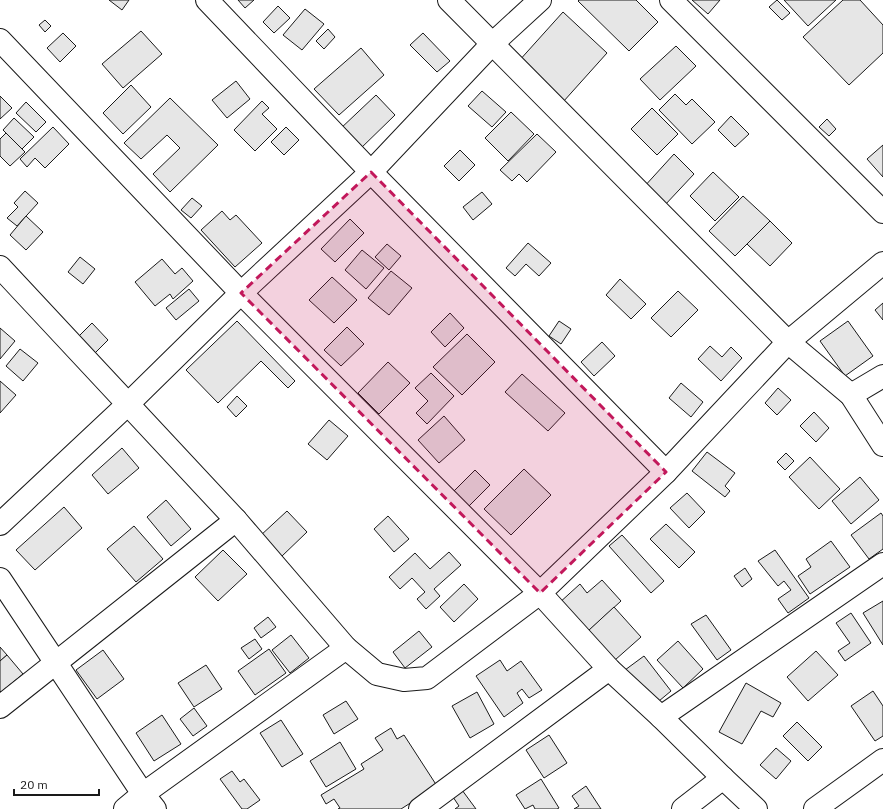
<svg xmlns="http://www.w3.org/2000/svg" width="883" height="809" font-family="'IBM Plex Sans',sans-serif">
<rect width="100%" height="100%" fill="#fff"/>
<g fill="#e6e6e6" stroke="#1a1a1a">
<path d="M109,0H129L122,10Z"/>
<path d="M238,0H254L245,8Z"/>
<path d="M579,0H636L658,22L629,51L578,1Z"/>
<path d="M692,0H720L708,14Z"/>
<path d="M777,0L790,13L782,20L769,7Z"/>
<path d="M784,0H836L808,26Z"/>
<path d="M843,0H860L883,25V53L849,85L803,37Z"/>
<path d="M278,6L290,18L274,33L263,22Z"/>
<path d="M305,9L324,24L302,50L283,35Z"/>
<path d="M563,12L607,53L563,102L518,62Z"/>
<path d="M45,20L51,26L45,32L39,25Z"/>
<path d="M328,29L335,37L324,49L316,41Z"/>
<path d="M141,31L162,54L123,88L102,64Z"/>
<path d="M63,33L76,46L60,62L47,48Z"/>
<path d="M423,33L450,61L437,72L410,45Z"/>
<path d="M676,46L696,66L660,100L640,79Z"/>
<path d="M361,48L384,75L339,115L314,89Z"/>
<path d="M236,81L250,99L227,118L212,100Z"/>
<path d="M131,85L151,107L123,134L103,113Z"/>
<path d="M482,91L506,112L492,127L468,106Z"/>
<path d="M675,94L686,105L692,99L715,122L692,144L659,110Z"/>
<path d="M376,95L395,115L358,151L339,130Z"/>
<path d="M0,96L12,108L0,119Z"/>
<path d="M170,98L218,145L170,192L153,174L180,148L167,135L141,159L124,143Z"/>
<path d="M262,101L269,108L262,114L277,129L255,151L234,130Z"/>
<path d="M26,102L46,122L36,132L16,113Z"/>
<path d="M652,108L678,134L657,155L631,129Z"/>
<path d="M511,112L534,134L508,161L485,138Z"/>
<path d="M731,116L749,134L735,147L718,130Z"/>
<path d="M14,118L34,137L22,149L3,130Z"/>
<path d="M827,119L836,129L829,136L819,127Z"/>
<path d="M53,127L69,144L45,168L35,158L27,167L20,159Z"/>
<path d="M286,127L299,140L284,155L271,142Z"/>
<path d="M6,133L25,152L10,166L0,156V139Z"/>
<path d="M537,134L556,152L527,182L519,174L512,181L500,170Z"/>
<path d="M883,145V177L867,159Z"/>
<path d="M460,150L475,165L459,181L444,166Z"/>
<path d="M674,154L694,174L664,206L643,188Z"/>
<path d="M713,172L739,197L715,221L690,196Z"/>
<path d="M25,191L38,203L17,226L7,218L18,207L14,203Z"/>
<path d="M482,192L492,204L473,220L463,207Z"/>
<path d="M743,196L770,221L735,256L709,231Z"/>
<path d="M192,198L202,206L191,218L181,210Z"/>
<path d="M222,211L230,220L236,215L262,243L235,267L201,230Z"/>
<path d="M26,216L43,232L26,250L10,235Z"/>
<path d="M350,219L364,233L335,262L321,249Z"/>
<path d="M770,221L792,243L770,266L747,244Z"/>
<path d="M528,243L551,263L539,276L526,264L515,276L506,268Z"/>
<path d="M387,244L401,256L389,270L375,257Z"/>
<path d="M362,250L384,268L366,289L345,270Z"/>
<path d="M80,257L95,269L83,284L68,272Z"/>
<path d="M162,259L175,274L182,268L193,281L173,299L170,294L155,306L135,282Z"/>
<path d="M391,271L412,288L389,315L368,298Z"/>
<path d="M332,277L357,300L334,323L309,300Z"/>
<path d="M620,279L646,304L631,319L606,295Z"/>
<path d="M189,289L199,301L176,320L166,308Z"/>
<path d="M678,291L698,310L671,337L651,318Z"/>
<path d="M883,303V320L875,310Z"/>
<path d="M450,313L464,328L445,347L431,332Z"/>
<path d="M237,321L295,381L288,388L261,361L218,403L186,370Z"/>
<path d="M559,321L571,329L561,344L549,336Z"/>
<path d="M848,321L873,356L845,376L820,341Z"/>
<path d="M92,323L108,340L92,356L75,340Z"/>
<path d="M347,327L364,344L341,366L324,350Z"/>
<path d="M0,328L15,341L0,359Z"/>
<path d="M467,334L495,362L462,395L433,367Z"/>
<path d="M602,342L615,356L594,376L581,362Z"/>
<path d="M710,346L722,357L731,347L742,358L721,381L698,359Z"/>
<path d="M20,349L38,363L23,381L6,366Z"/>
<path d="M388,362L410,383L379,414L358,393Z"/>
<path d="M431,373L454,396L427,424L416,413L428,401L415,388Z"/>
<path d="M522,374L565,413L548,431L505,392Z"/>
<path d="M0,381L16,395L0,413Z"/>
<path d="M681,383L703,402L691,417L669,398Z"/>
<path d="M778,388L791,400L777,415L765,403Z"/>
<path d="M237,396L247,406L236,417L227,407Z"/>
<path d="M814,412L829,428L816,442L800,426Z"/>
<path d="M444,416L465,440L439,463L418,440Z"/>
<path d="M329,420L348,436L327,460L308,444Z"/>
<path d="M122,448L139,468L108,494L92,475Z"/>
<path d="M707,452L735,473L725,486L730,491L725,497L692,471Z"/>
<path d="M786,453L794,461L785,470L777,462Z"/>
<path d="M810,457L840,489L819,509L789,477Z"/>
<path d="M524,469L551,495L511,535L484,509Z"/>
<path d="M475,470L490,485L469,506L454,491Z"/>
<path d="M860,477L879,500L851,524L832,501Z"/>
<path d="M687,493L705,512L689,528L670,508Z"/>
<path d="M166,500L191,529L171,546L147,517Z"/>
<path d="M64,507L82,528L35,570L16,550Z"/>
<path d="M287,511L307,532L281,557L260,536Z"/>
<path d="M881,513L883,516V549L869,559L851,535Z"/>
<path d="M388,516L409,539L394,552L374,529Z"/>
<path d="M666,524L695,552L679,568L650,539Z"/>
<path d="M134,526L163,559L136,582L107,549Z"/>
<path d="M622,535L664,581L651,593L609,546Z"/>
<path d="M831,541L850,567L810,594L798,576L811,567L806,559Z"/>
<path d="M223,550L247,574L218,601L195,577Z"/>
<path d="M775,550L809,598L788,613L778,599L791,590L784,581L778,586L758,561Z"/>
<path d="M449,552L461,565L434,589L440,596L426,609L417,599L425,592L412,578L400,589L389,577L415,553L430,569Z"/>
<path d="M745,568L752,579L742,587L734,576Z"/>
<path d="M602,580L621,601L585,634L558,604L580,584L587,593Z"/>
<path d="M464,584L478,599L454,622L440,607Z"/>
<path d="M883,601V645L863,613Z"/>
<path d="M614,607L641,637L615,660L588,631Z"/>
<path d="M851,613L871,643L845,661L838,651L850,643L836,623Z"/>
<path d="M706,615L731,650L717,660L691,624Z"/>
<path d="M268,617L276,627L261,638L254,628Z"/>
<path d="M419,631L432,647L405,668L393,652Z"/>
<path d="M291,635L309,658L290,673L272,650Z"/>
<path d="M255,639L262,649L249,659L241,648Z"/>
<path d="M678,641L703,669L683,688L657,660Z"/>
<path d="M0,647L7,655L0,661Z"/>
<path d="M269,649L286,673L255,695L238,671Z"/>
<path d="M103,650L124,679L97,699L76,670Z"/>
<path d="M816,651L838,675L808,701L787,677Z"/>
<path d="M7,655L23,674L1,692L0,691V661Z"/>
<path d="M644,656L671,691L653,706L625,670Z"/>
<path d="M500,660L507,671L521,661L542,690L529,698L522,689L517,693L523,703L504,717L476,676Z"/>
<path d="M206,665L222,689L194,707L178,683Z"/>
<path d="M746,683L781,703L773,717L761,711L742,744L719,732Z"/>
<path d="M873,691L883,706V736L875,741L851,706Z"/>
<path d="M477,692L494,724L470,738L452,706Z"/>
<path d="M346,701L358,719L334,734L323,715Z"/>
<path d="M194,708L207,726L193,736L180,719Z"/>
<path d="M162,715L181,744L154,761L136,733Z"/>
<path d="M281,720L303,754L282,767L260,733Z"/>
<path d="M797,722L822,747L808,761L783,736Z"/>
<path d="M391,728L397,739L404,735L437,786L401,809H338L340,808L334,799L326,804L321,795L364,769L361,764L383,750L375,738Z"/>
<path d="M549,735L567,763L544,778L526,750Z"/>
<path d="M340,742L356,769L326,787L310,761Z"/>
<path d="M776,748L791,761L776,779L760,765Z"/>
<path d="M232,771L240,782L244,779L260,800L247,809H242L220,779Z"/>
<path d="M541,779L559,808L557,809H535L533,805L525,809L516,795Z"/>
<path d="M586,786L601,809H574L579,806L572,796Z"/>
<path d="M462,790L476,809H455L459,806L453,797Z"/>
</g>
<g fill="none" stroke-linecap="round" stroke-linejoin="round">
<defs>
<g id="street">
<path d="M207,0L371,172L666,472"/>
<path d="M449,0L788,342L851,395L883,445"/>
<path d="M671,0L883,212"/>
<path d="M0,40L241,293L540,593L609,669L661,717L723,778L756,809"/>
<path d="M0,267L236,520L346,648"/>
<path d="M851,395L883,376"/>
<path d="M0,579L143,794L155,809"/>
<path d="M0,707L236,520"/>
<path d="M661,717L883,564"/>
<path d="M125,809L143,794L346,648L377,674L404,680L427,678L540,593L666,472L788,342L883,263"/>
<path d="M420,809L609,669"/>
<path d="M683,809L723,778"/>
<path d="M815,809L883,760"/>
</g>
<path id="secondary" d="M0,524L128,404L241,293L371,172L492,44L540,0"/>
</defs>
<use href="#street" stroke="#1a1a1a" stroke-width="24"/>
<use href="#secondary" stroke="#1a1a1a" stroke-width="24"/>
<use href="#street" stroke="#fff" stroke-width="22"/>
<use href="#secondary" stroke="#fff" stroke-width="22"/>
</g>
<path fill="#c2185b" fill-opacity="0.2" stroke="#c2185b" stroke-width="3" stroke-dasharray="8 5" stroke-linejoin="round" d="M371,172L666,472L540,593L241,293Z"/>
<path d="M14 789v6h85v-6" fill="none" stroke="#1a1a1a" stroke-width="2"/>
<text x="20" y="789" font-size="12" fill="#1a1a1a" stroke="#ffffff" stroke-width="3" paint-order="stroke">20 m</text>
</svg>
